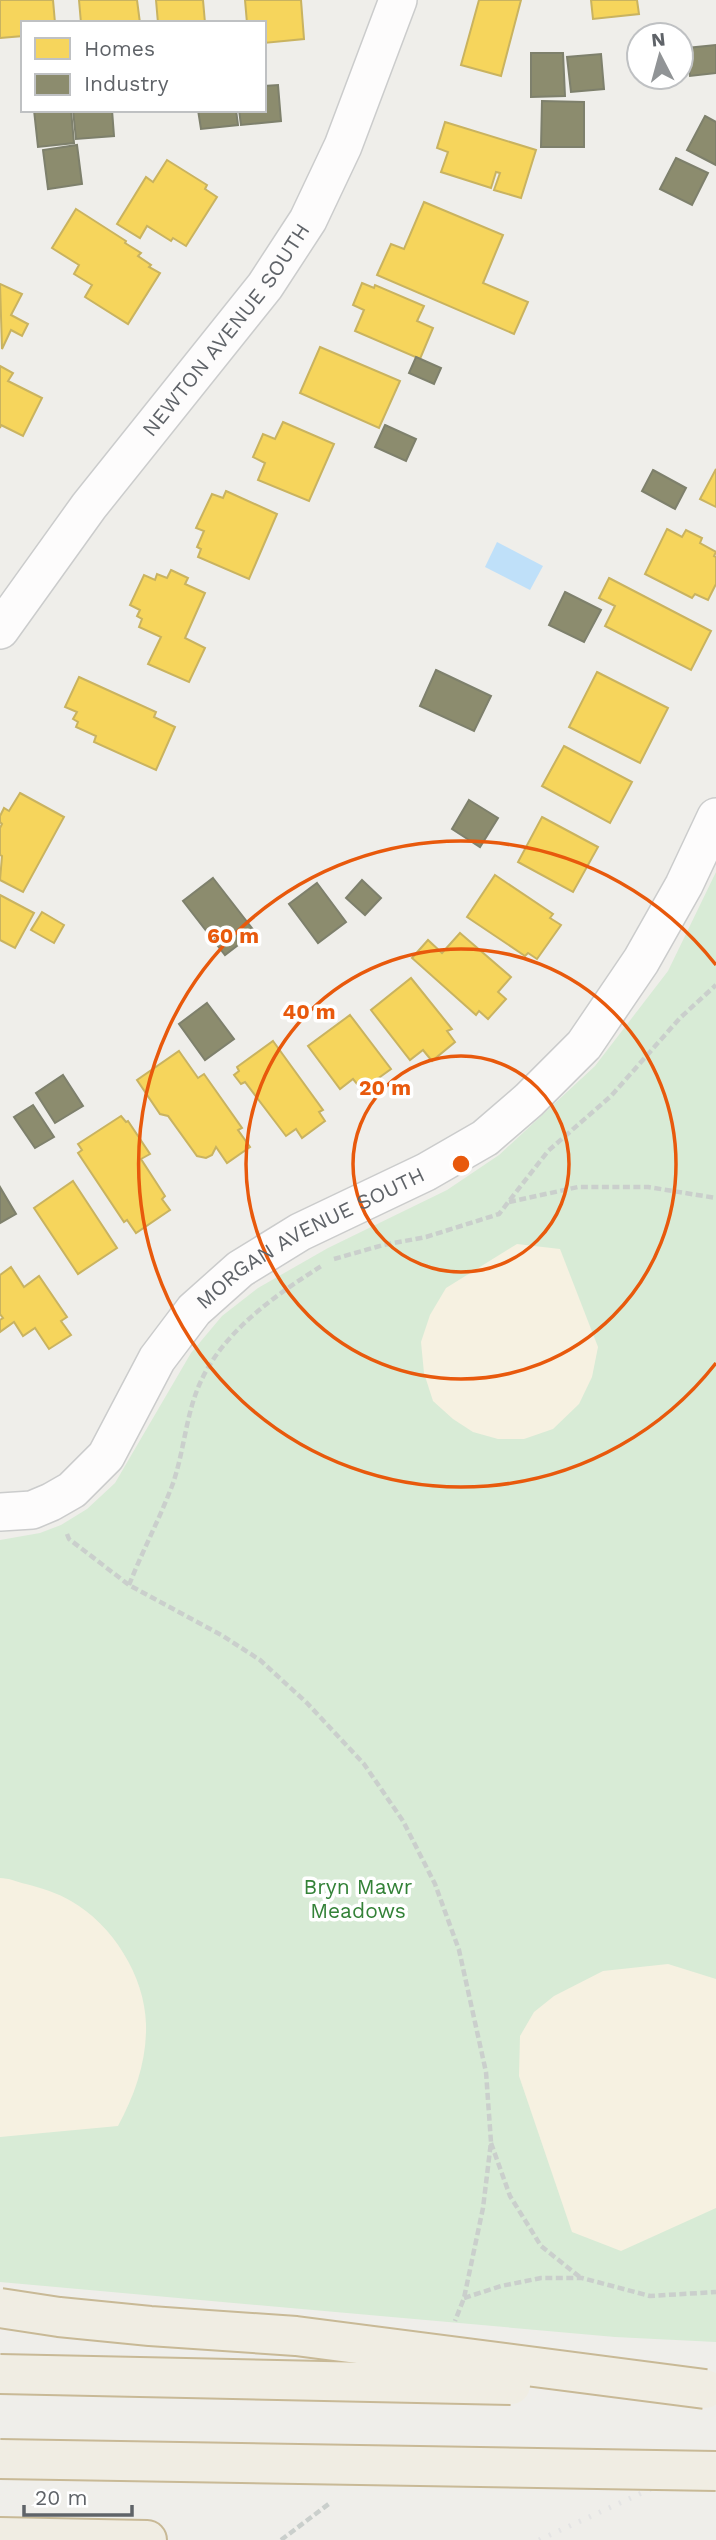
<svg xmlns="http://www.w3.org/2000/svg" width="716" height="2540" font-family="'Work Sans',sans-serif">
<rect width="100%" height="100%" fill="#efeeea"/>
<path fill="#d8ebd6" d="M716,872V2342L615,2337L0,2282V1540L40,1533L61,1525L87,1509L115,1483L191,1353L222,1316L258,1288L328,1248L447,1190L499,1155L595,1066L668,971Z"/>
<g fill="#f6f1e1">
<path d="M517,1244L560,1249L598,1347L592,1377L579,1404L553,1429L524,1439H498L473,1432L453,1419L433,1401L424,1373L421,1342L430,1315L446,1288Z"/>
<path d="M0,1878C9,1878 17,1882 26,1884C41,1888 58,1893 71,1901C112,1924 145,1976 146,2024C147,2060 135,2095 118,2126L0,2137Z"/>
<path d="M668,1964L716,1979V2208L621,2251L572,2232L519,2076L520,2036L534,2012L554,1996L603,1971Z"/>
</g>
<path fill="#bfe0f9" d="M497,542L543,566L530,590L485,567Z"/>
<g fill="#f6d55c" stroke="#c9b360" stroke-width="2">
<path d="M0,0H53L55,23H23V36L0,38Z"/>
<path d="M79,0H137L140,23H81Z"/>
<path d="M156,0H203L205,23H158Z"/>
<path d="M245,0H301L304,39L264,43V23H247Z"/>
<path d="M479,0H521L501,76L461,65Z"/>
<path d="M591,0H637L639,14L593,19Z"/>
<path d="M445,122L536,150L521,198L494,190L500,173L496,172L491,188L441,172L448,152L437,148Z"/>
<path d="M167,160L207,185L205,189L217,197L186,246L173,238L171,241L147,226L140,238L117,224L146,177L153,182Z"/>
<path d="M424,202L503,235L483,283L528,302L514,334L377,275L391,244L404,249Z"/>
<path d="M76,209L126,241L125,243L141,253L138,256L151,265L149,267L160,273L128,324L85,297L92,285L74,274L79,265L52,248Z"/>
<path d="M362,283L374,288L375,285L424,306L417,321L433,328L420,359L355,331L364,310L353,305Z"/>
<path d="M0,284L22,294L11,315L28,324L22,336L11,330L2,349Z"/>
<path d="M320,347L400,381L379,428L300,393Z"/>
<path d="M0,366L13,373L8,381L42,398L23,436L1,425L0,428Z"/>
<path d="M283,422L334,444L309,501L258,480L265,463L253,457L263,434L275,439Z"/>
<path d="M716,469V507L700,499Z"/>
<path d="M226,491L277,514L249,579L198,557L201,549L197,547L204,531L196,528L212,494L223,498Z"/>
<path d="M667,529L682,537L686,530L702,538L700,543L716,552L714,556L716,557V584L708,600L695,594L692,598L645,574Z"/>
<path d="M171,570L188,578L185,584L205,593L185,638L205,648L189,682L148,664L161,637L139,627L142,619L137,616L140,610L130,605L144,575L155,580L157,574L167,578Z"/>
<path d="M609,578L711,631L691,670L605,626L615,606L599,598Z"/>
<path d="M597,672L668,708L640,763L569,727Z"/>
<path d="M79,677L156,712L154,717L175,727L156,770L94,742L96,736L76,727L78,722L73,719L77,712L65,707Z"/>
<path d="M564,746L632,782L610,823L542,786Z"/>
<path d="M20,793L64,817L23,892L0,880L2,856L0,855V828L2,824L0,822V816L4,808L9,811Z"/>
<path d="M542,817L598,847L573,892L518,862Z"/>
<path d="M495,875L553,914L550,918L561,925L537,959L528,953L525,956L467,917Z"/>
<path d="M0,895L34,913L15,948L0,940Z"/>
<path d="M42,912L64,925L54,943L31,930Z"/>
<path d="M460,933L511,977L498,992L506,999L488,1019L479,1011L476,1015L412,958L428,940L442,953Z"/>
<path d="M411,978L452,1029L447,1031L455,1042L432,1061L423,1050L410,1060L371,1010Z"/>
<path d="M350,1015L391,1069L362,1090L353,1079L340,1089L308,1046Z"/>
<path d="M273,1041L323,1110L319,1112L325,1121L302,1138L296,1129L286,1136L245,1082L241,1084L234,1075L239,1071L237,1067Z"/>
<path d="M179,1051L198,1078L204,1074L242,1128L238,1130L250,1147L227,1163L216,1147L212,1155L206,1158L197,1156L168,1116L160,1114L137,1080Z"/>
<path d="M121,1116L126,1122L128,1121L150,1154L141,1159L165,1196L162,1199L170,1210L136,1233L127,1220L124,1222L78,1153L82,1150L78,1144Z"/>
<path d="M73,1181L117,1248L78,1274L34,1208Z"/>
<path d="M11,1267L24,1287L39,1276L67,1317L61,1321L71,1335L49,1349L35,1328L23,1336L14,1322L0,1332V1320L3,1318L0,1314V1275Z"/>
</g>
<g fill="#8c8c6e" stroke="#7e806c" stroke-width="2">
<path d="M716,45V73L690,76L687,48Z"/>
<path d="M531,53H563L565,96L531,97Z"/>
<path d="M601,54L604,89L571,92L567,57Z"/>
<path d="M278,85L281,121L241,125L239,110H264V86Z"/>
<path d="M542,101L584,102V147H541Z"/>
<path d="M34,110H71L74,143L38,147Z"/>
<path d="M73,110H112L114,136L76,139Z"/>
<path d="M198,110H236L238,125L201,129Z"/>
<path d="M705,116L716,122V165L687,150Z"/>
<path d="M77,145L82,184L48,189L43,150Z"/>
<path d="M676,158L708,173L692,205L660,189Z"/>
<path d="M416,357L441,368L434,384L409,373Z"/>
<path d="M385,425L416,439L406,461L375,447Z"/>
<path d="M653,470L686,488L675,509L642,491Z"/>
<path d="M565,592L601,610L584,642L549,625Z"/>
<path d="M436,670L491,696L474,731L420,706Z"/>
<path d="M469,800L498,818L480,847L452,829Z"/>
<path d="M213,878L255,932L225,955L183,901Z"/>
<path d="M362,880L381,898L365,915L346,898Z"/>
<path d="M317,883L346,922L318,943L289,904Z"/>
<path d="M207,1003L234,1039L205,1060L179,1024Z"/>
<path d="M63,1075L83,1106L55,1123L36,1093Z"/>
<path d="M33,1105L54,1137L35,1148L14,1117Z"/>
<path d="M0,1187L16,1214L0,1223Z"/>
</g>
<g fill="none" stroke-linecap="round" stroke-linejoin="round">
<defs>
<g id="street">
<path id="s1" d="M0,630L89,506L265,286L308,220L343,146L398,0"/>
<path id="s2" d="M0,1512L32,1510L51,1502L72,1490L106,1456L157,1359L194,1310L240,1269L300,1232L426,1172L485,1138L529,1100L584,1045L641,961L684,885L716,817"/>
</g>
<path id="highway" d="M0,2537L147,2540"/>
</defs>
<use href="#street" stroke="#cbcccc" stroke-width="40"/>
<use href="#highway" stroke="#c8b996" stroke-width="42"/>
<g stroke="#cacfcc" stroke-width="4.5" stroke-dasharray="7 3.5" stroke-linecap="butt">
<path d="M509,1202L578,1187H648L716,1198"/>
<path d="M334,1259L383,1245L426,1237L499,1214L548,1151L611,1096L680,1018L716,985"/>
<path d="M67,1534L69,1539L129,1585L223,1636L260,1660L307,1703L364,1764L403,1821L435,1884L459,1950L486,2072L491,2142L483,2208L464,2298L455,2321"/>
<path d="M129,1585C142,1552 159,1520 172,1486C183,1456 185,1423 196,1393C217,1335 274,1296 323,1265"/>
<path d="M491,2143L510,2196L541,2246L581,2278"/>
<path d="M464,2298L501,2286L541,2278H582L650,2296L716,2292"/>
<path d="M281,2540L330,2503"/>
</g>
<use href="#street" stroke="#fdfcfc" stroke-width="37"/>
<use href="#highway" stroke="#f0ede3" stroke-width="38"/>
<path stroke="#e4e4e4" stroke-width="5" stroke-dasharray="2 9" stroke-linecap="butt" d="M539,2540L716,2459"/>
<defs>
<g id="highway-bridge">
<path d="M0,2308L59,2317L150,2326L296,2336L705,2389"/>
<path d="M0,2374L511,2385"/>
<path d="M0,2459L716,2471"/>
</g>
</defs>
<use href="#highway-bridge" stroke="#c8b996" stroke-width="42" stroke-linecap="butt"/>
<use href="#highway-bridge" stroke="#f0ede3" stroke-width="38"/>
</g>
<g fill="none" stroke="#e8590c" stroke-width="3.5">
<circle cx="461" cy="1164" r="108"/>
<circle cx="461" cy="1164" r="215"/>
<path d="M716 1363A323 323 0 1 1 716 965"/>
</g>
<g text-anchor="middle" stroke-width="7" stroke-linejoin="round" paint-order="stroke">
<g font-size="21" fill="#5f6368" stroke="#fff">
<text dy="7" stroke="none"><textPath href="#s1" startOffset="376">NEWTON AVENUE SOUTH</textPath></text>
<text dy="7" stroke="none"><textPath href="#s2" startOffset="434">MORGAN AVENUE SOUTH</textPath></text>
</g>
<g font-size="21" fill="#348238" stroke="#fff">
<text x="358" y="1894">Bryn Mawr<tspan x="358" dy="24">Meadows</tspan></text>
</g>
</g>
<circle cx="461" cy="1164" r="10" fill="#e8590c" stroke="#fff" stroke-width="3.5"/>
<g font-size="21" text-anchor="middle" font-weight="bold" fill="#e8590c" stroke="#fff" stroke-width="7" stroke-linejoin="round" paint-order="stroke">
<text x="233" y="943">60 m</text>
<text x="309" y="1019">40 m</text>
<text x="385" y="1095">20 m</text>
</g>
<rect x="21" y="21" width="245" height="91" fill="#ffffff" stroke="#bfc1c3" stroke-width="2"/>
<rect x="35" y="38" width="35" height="21" fill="#f6d55c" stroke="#bfc1c3" stroke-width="2"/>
<text x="84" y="56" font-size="21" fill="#5f6368">Homes</text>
<rect x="35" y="74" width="35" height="21" fill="#8c8c6e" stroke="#bfc1c3" stroke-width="2"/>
<text x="84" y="91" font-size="21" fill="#5f6368">Industry</text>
<g transform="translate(660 56) rotate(354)"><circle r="33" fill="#ffffff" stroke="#bfc1c3" stroke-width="2"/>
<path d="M0-5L12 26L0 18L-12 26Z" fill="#919496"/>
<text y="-10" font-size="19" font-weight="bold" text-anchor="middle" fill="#5f6368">N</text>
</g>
<path d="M24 2505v10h108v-10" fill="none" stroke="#5f6368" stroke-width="3.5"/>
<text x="35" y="2505" font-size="21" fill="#5f6368" stroke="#ffffff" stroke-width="5" paint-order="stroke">20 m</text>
</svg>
